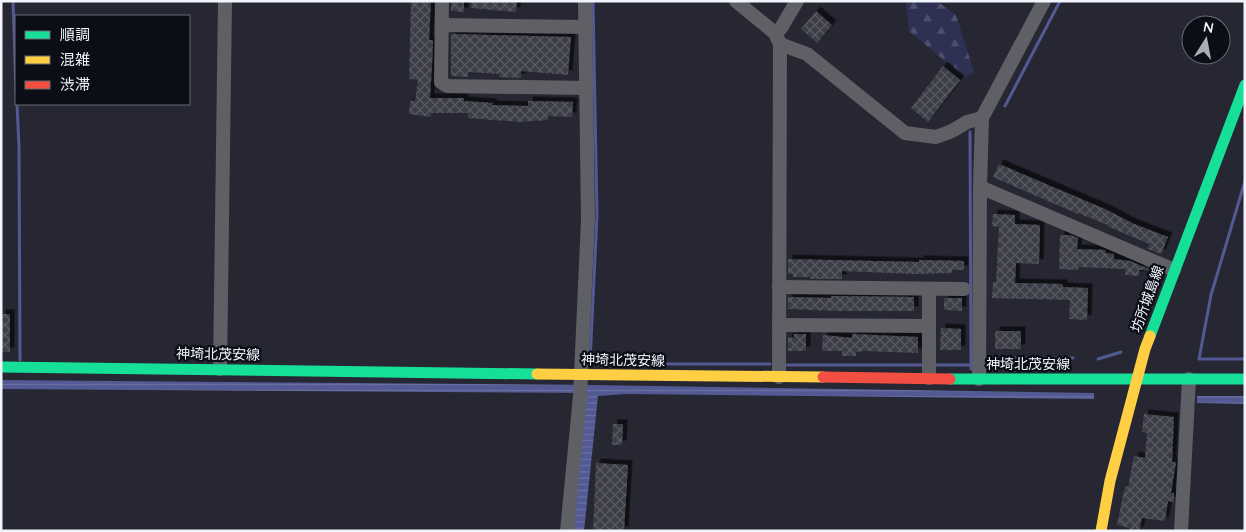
<svg xmlns="http://www.w3.org/2000/svg" width="1246" height="532" font-family="Quicksand,'Noto Sans JP',sans-serif">
<defs>
<pattern id="forest-firs" width="22" height="20" patternUnits="userSpaceOnUse" patternTransform="scale(1.25)"><rect width="22" height="20" fill="#2e3154"/><path d="M5 1l3.5 6h-7zM16 11l3.5 6h-7z" fill="#4d4f6e"/></pattern>
<pattern id="water-rules" width="6" height="5" patternUnits="userSpaceOnUse" patternTransform="scale(1.25)"><rect width="6" height="5" fill="#525993"/><path d="M0 2.5h6" fill="none" stroke="#6b71a3"/></pattern>
<pattern id="building-cross-hatch" width="8" height="8" patternUnits="userSpaceOnUse" patternTransform="scale(1.25)"><rect width="8" height="8" fill="#3d3e47"/><path d="M0 0l8 8M0 8l8-8" fill="none" stroke="#5a5a62"/></pattern>
<filter id="shadow"><feDropShadow dx="4.5" dy="-4.5" stdDeviation="0" flood-color="#0009"/></filter>
</defs>
<rect width="100%" height="100%" fill="#262732"/>
<path fill="url(#forest-firs)" d="M906,1H937L956,15L974,72L965,78L909,31Z"/>
<g fill="url(#water-rules)">
<path d="M1,380L590,385L1094,393V399L627,394L598,396L584,531H573L583,393L1,389Z"/>
<path d="M1197,396H1245V404L1197,403Z"/>
</g>
<g fill="none" stroke-linecap="round" stroke-linejoin="round">
<g stroke="#525993" stroke-width="3">
<path d="M13,1L16,90"/>
<path d="M17,104L19,147L20,360"/>
<path d="M1005,106L1060,1"/>
<path d="M970,132L971,369"/>
<path d="M1245,181L1211,295L1199,359H1245"/>
<path d="M1010,358H1073"/>
<path d="M1098,359L1121,352"/>
<path d="M590,362L597,216L593,1"/>
<path d="M599,364H770"/>
<path d="M787,365H922"/>
<path d="M936,365H971"/>
<path d="M985,365H997"/>
</g>
</g>
<g fill="url(#building-cross-hatch)" filter="url(#shadow)">
<path d="M411,1H431L429,40H433L432,65L430,98H464V101L493,103L492,105L528,106V101L573,102L572,117L548,116V120L520,122L468,118V113H431V117L409,114L410,101H415L418,80L409,79Z"/>
<path d="M451,1H464V12L451,11Z"/>
<path d="M471,1H517L516,12L471,8Z"/>
<path d="M816,11L832,25L817,43L801,29Z"/>
<path d="M451,34L571,37L568,75L521,71V78L499,77V74L468,72V77L451,76Z"/>
<path d="M943,66L960,80L928,122L911,108Z"/>
<path d="M999,164L1105,209L1134,224L1168,237L1161,254L1148,249L1149,244L1107,226L1108,225L1078,213V214L993,177Z"/>
<path d="M993,214L1015,215V224L1040,225L1039,264L1016,263L1015,283L1063,284V287L1088,288L1087,320L1069,319L1070,300L992,298L993,282H996L999,227L992,226Z"/>
<path d="M1060,235H1071L1078,238L1077,249L1105,250L1106,253L1114,254V259L1130,261L1151,270H1139V276L1125,275V269L1079,267L1078,270L1059,269Z"/>
<path d="M788,259L919,262V260L964,261V270H952V273L915,274L842,271V279H810V277H793V274H788Z"/>
<path d="M831,296L914,297V311H834L788,309V297L831,298Z"/>
<path d="M944,298H962V311L944,310Z"/>
<rect x="1" y="314" width="9" height="38"/>
<path d="M941,328L961,329V350H940Z"/>
<rect x="995" y="331" width="26" height="18"/>
<path d="M794,334H806V351H788V337L794,338Z"/>
<path d="M852,334L918,337V353L864,351L856,352V356H842V351H822L823,335L852,338Z"/>
<path d="M1144,414L1174,417L1172,462H1176L1171,493H1174V502L1168,501L1165,521L1142,518L1139,531H1129L1130,528L1117,525L1125,486L1128,487L1134,456L1145,458L1147,433L1142,432Z"/>
<path d="M613,424H623L622,445H612Z"/>
<path d="M596,463L628,465L624,531H593Z"/>
</g>
<g fill="none" stroke-linecap="round" stroke-linejoin="round">
<g stroke="#5f6066" stroke-width="14">
<path d="M442,1L441,82L447,86L587,88"/>
<path d="M736,1L775,33L780,44L779,377"/>
<path d="M442,25L586,27"/>
<path d="M775,33L781,28L797,1"/>
<path d="M780,44L807,54L905,133L936,137L952,131L967,122L982,118"/>
<path d="M980,187L1174,270"/>
<path d="M779,287L964,289"/>
<path d="M779,325L929,326"/>
<path d="M220,369L225,1"/>
<path d="M929,378V289"/>
<path d="M979,379L980,187L982,118L1044,1"/>
<path d="M567,531L580,396L588,220L585,1"/>
<path d="M1181,531L1189,379"/>
</g>
<g stroke="#16e098" stroke-width="11">
<path d="M1150,336L1245,85"/>
<path d="M1,367L537,374"/>
<path d="M950,379H1245"/>
</g>
<g stroke="#ffcf43" stroke-width="11">
<path d="M537,374L823,377"/>
<path d="M1101,531L1110,481L1145,349L1150,336"/>
</g>
<path stroke="#f24e42" stroke-width="11" d="M823,377L950,379"/>
</g>
<g text-anchor="middle" stroke-width="4.5" stroke-linejoin="round" paint-order="stroke">
<g font-size="14" fill="#f3f5fd" stroke="#0c0e17">
<text transform="translate(1147 299) rotate(-70)" y="5">坊所城島線</text>
<text transform="translate(218 354) rotate(1)" y="5">神埼北茂安線</text>
<text transform="translate(623 360) rotate(1)" y="5">神埼北茂安線</text>
<text x="1028" y="369">神埼北茂安線</text>
</g>
</g>
<rect width="1246" height="532" fill="none" stroke="#f3f5fd" stroke-width="5"/>
<rect x="15" y="15" width="175" height="90" fill="#0c0e17" stroke="#686a73"/>
<rect x="25" y="31" width="25" height="8" fill="#16e098" stroke="#686a73"/>
<text x="60" y="40" font-size="15" fill="#f3f5fd">順調</text>
<rect x="25" y="56" width="25" height="8" fill="#ffcf43" stroke="#686a73"/>
<text x="60" y="65" font-size="15" fill="#f3f5fd">混雑</text>
<rect x="25" y="81" width="25" height="8" fill="#f24e42" stroke="#686a73"/>
<text x="60" y="90" font-size="15" fill="#f3f5fd">渋滞</text>
<g transform="translate(1206 40) rotate(11)"><circle r="24" fill="#0c0e17" stroke="#686a73"/>
<path d="M0-4L9 19L0 12L-9 19Z" fill="#abadb6"/>
<text y="-8" font-size="14" font-weight="bold" text-anchor="middle" fill="#f3f5fd">N</text>
</g>
</svg>
